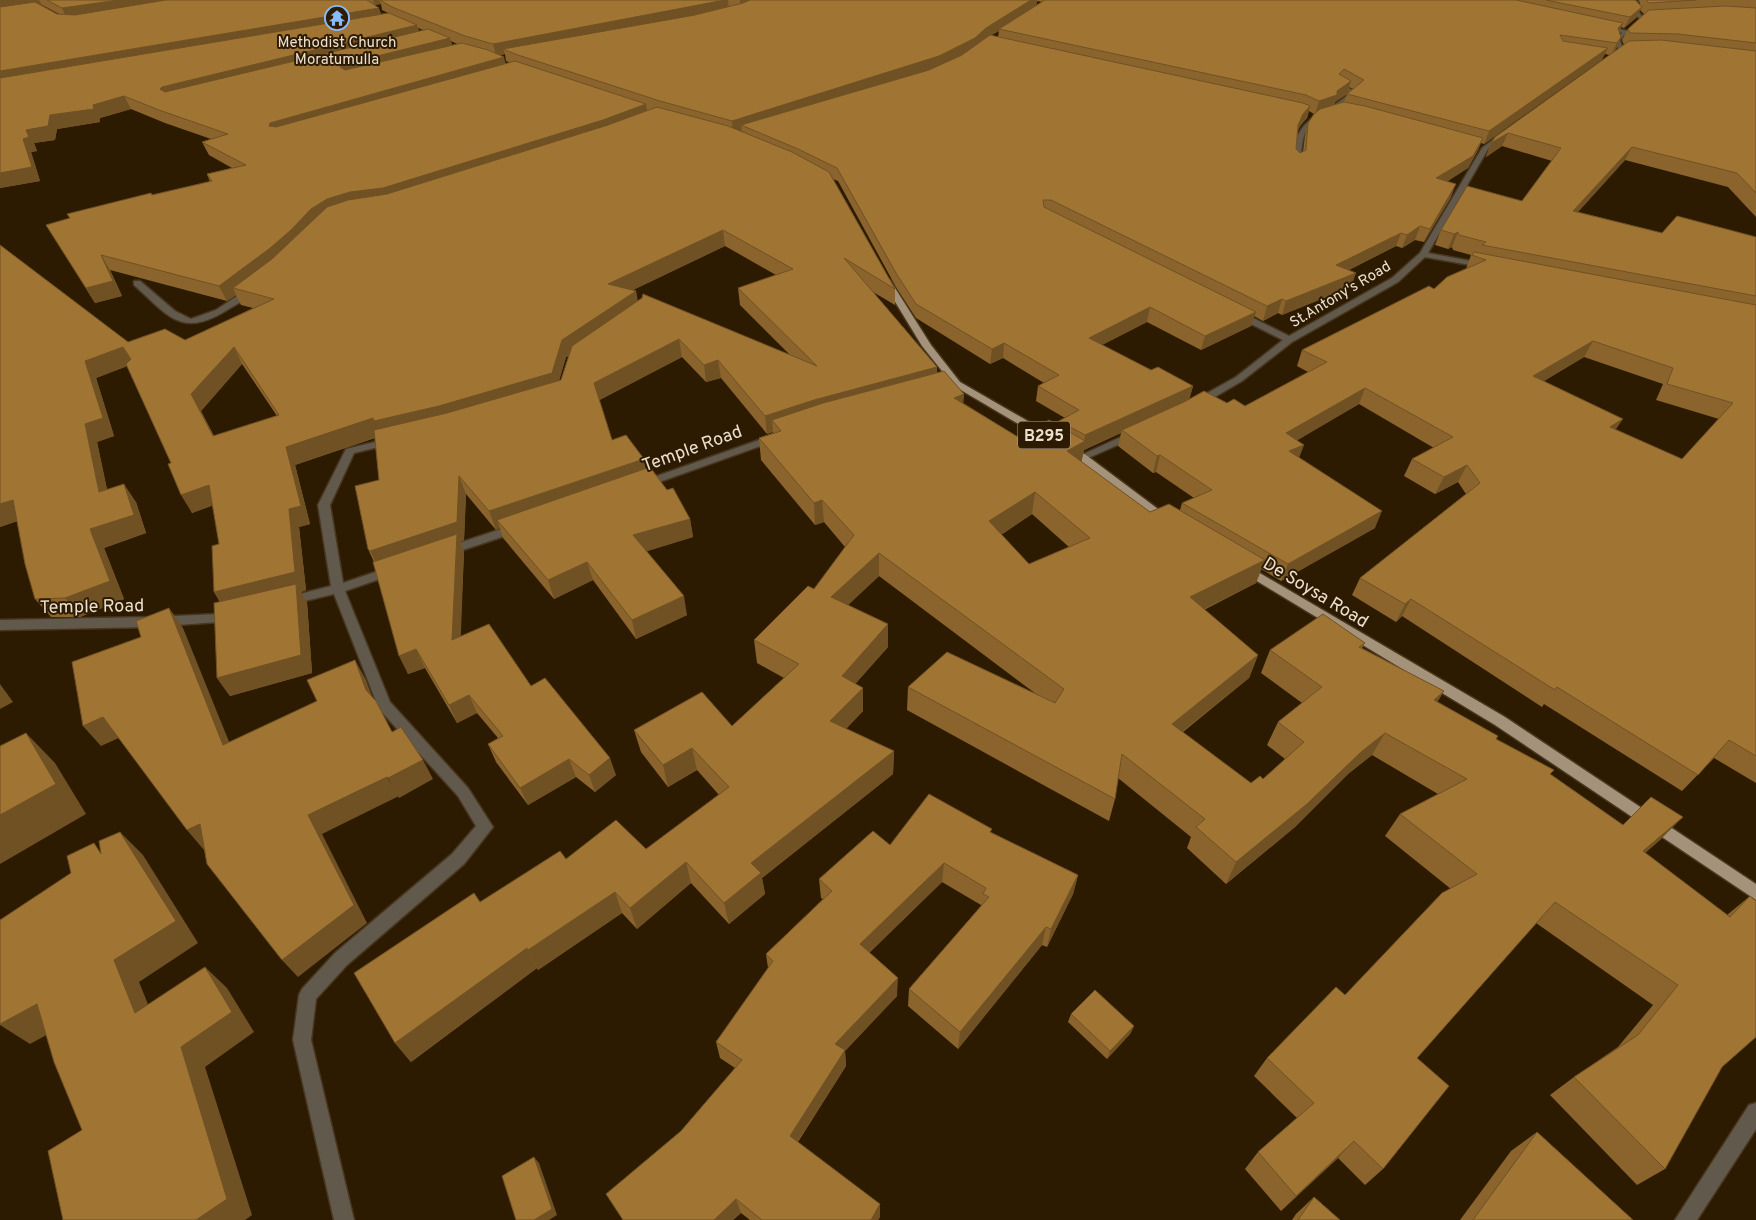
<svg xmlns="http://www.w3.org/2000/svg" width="1756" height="1220" font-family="Overpass,sans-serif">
<rect width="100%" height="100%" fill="#2d1b01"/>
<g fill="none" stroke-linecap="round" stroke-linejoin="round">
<defs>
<g id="minor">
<path d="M1633,0L1638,1V11L1644,19H1640L1632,11Z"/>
<path d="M1602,25L1628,31L1620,40L1623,50H1619L1614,40L1622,33L1602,27Z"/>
<path d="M1337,84H1341L1358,93L1340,106L1343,110L1340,112L1333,106L1351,93L1337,86Z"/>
<path d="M1324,113L1327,115C1323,118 1317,119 1313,123C1301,132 1302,149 1300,162L1295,163C1290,141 1302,120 1324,113Z"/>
<path d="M1503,132L1508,133L1488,149L1428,253L1487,264V268L1425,257L1398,282L1292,342L1242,381L1201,405H1193V401L1236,377L1283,340L1235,316V312H1241L1289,336L1392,278L1420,253L1482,148Z"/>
<path d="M134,281H140L175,311L191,319L216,310L249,288L256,290C249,298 237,304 227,310C181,339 168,315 134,285Z"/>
<path d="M1134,431L1138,432L1139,434L1138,436L1086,459H1078L1077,457Z"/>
<path d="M773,435L778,438L777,440L648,486L644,487L639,484L640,482Z"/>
<path d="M391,438L395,439L396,441L395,443L354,453L330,505L343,583L393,566L399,570L397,573L345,591L390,702L468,788L493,827L464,864L347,965L316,999L311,1040L354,1220H334L293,1040L299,995L302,989L335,953L452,854L476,826L458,796L379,709L334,594L288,605L282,601L284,598L331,586L318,505L346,449Z"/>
<path d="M516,524L520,525L522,528L520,531L445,556L439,552L441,549Z"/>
<path d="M230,611L234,612L236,615L234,618L219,622L151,627L0,630V620L151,617L219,614Z"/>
<path d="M1756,1103V1129L1697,1220H1675L1749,1105Z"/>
</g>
<g id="primary">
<path d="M884,280H890L931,345L960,382L1052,435L1053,437L1052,439H1044L954,386L922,346L883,282Z"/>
<path d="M1068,446L1086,455L1170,518L1172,521L1170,524H1162L1078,459L1063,449Z"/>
<path d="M1246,565L1505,717L1756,884V900L1495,725L1242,572L1240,569L1242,566Z"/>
</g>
</defs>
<use href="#minor" stroke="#48361e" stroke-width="3"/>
<use href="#primary" stroke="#48361e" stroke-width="3"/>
<use href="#minor" fill="#62594d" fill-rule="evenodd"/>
<use href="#primary" fill="#a5927a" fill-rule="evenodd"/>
</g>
<g fill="#8a642c" fill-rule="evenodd">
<path d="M0,0H1635L1640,5L1639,0H1756V217L1728,187L1625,160L1578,212L1662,233L1756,237V783L1714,758L1682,791L1544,704L1542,707L1402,616L1396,622L1352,595L1360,578L1466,494L1458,482L1435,494L1404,476L1412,459L1434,448L1359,404L1297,440L1299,458L1375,528L1281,581L1261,569L1256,583L1204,610L1258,655L1249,678L1183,732L1251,783L1263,779L1285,759L1267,745L1278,722L1302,703L1261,673L1270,650L1365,643L1362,648L1444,691L1437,702L1496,739L1550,774L1623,825L1661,839L1645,853L1727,915L1750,896L1722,1067L1665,1169L1637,1185L1550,1095L1574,1077L1618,1047L1653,1005L1536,923L1417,1058L1383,1169L1365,1185L1338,1158L1281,1211L1245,1169L1258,1152L1297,1118L1254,1076L1267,1058L1345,995L1451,889L1385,836L1400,814L1438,794L1372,755L1348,774L1295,827L1226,884L1187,848L1191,837L1118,778L1115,799L1109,821L907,710L908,687L1036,694L879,576L848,605L888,647L855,684L863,688V711L846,729L894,751L893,774L762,878L765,894L729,924L691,883L637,929L622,913L538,970L537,968L411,1062L395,1043L480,902L566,859L646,849L719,795L697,770L668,787L641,752L634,730L732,726L784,678L757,663L754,640L814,589L845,547L824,522L815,525L761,460L759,438L773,433V432L767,434L721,378L706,382L682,357L599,400L612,440L646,469L667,490L690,519L693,537L647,551L687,615L636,639L593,580L554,599L503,538L500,528L496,530L466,494L464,540L460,542L464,552L460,636L531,686L616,775L595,792L576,777L528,805L496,762L488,744L498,738L477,713L457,723L425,668L408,674L374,562L368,549L379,480L375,438L295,465L310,524L299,527L306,590L301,592L307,602L312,673L230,696L217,678L220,602L214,592L219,544L213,505L192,513L171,463L127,366L96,378L114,436L97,442L107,489L136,502L146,533L104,548L124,599L80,617H51L35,599L17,521L0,527V245L128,342L185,340L253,308L241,305L236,295L227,301L110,270L122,296L95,303L46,225L152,195L210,182L207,174L232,168L209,155L202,142L211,139L165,123L131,109L100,118V122L57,129L55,140L34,143L37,151L31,152L40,181L0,188ZM1037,1L1042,2L1036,5ZM381,4L382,10L388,13L381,14L375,5ZM41,5H42L59,14H57ZM1640,10L1644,14L1628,29L1622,40L1624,45L1613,53L1616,49L1621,37L1619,32L1621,27L1624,28L1636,18ZM418,28L423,30H425L419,32ZM999,31L998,37L991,35ZM451,41L457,44L452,45ZM505,54L506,61L511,63L506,64L501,55ZM1605,54L1610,55L1491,143L1486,157L1502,146L1552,161L1522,201L1441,230L1435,245L1448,249L1452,247L1453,250L1471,255L1466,269L1434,289L1302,350L1297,366L1308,372L1245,406L1189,399L1193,386L1151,370L1102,345L1147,322L1201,350L1251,326L1254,316L1263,321L1278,313L1282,315L1351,287L1349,270L1396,246L1402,248L1415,240L1424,242L1451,197L1446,182L1468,168L1478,150L1481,143L1484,144ZM1349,87L1353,89L1347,93ZM1347,94L1344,102L1334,105L1335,102ZM1309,111L1314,114L1308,123L1305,136L1303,151L1300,153L1296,149L1298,131L1300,126L1307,118ZM833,179L838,181L896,287L916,318L990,364L1003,358L1044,383L1038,386L1036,401L1065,418L1059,421V426L1018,437L963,403L964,394L937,373V367L873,292L895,305V289ZM725,246L776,275L738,288L740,305L790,355L637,301L636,291L633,290ZM569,356L561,380L559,381L566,357ZM1584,357L1663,384L1656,400L1719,419L1682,459L1616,430L1544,381ZM242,364L277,416L214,436L201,411ZM1121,433L1118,446L1153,473L1156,472L1194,498L1182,503L1180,510L1150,512L1081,462L1084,450ZM1032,514L1069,547L1029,564L1001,535Z"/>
<path d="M992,833L1078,875L1073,894L1047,947L1042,945L958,1049L908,1006L909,989L981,906V905L942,882L869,953L897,996L845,1051L846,1066L798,1142L880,1217L878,1220H750L741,1213L733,1220H623L681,1131L735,1068L720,1058L716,1042L768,968L766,954L823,899L821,898L819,879L890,845Z"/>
<path d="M1071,1014L1134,1026L1130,1034L1107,1059L1068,1022Z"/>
<path d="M1537,1132L1633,1220H1460L1511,1151Z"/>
<path d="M1314,1197L1340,1220H1292L1296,1214Z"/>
</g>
<g fill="#705124">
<path d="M0,0H39L42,5L0,12Z"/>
<path d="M119,0H201L67,19L62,8Z"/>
<path d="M373,0H379L381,4L375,5Z"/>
<path d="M725,0H728L729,11L503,49L505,54L496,56L493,44Z"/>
<path d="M740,0H769L740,7Z"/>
<path d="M1031,0H1037L1036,7L999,29V31L985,39L974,49L938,68L741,125L742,131L733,134L732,121L986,28Z"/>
<path d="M1642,7L1636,18L1624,28L1630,17Z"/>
<path d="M379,8L383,19L0,84V71Z"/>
<path d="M1623,23L1618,34V28Z"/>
<path d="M417,25L421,36L168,99L160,89L162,87Z"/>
<path d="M1621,37L1616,49L1611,55L1617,43Z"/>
<path d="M450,38L453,50L346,77L340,67L341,65Z"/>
<path d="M1608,48L1602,60L1484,144L1489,131Z"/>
<path d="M504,57L507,69L275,136L269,126L270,123Z"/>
<path d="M1351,81L1347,93L1335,102L1333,108L1315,114L1319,101L1337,91Z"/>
<path d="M124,96L131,109L100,118V122L57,129L55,140L34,143L37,151L31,152L40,181L0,188V173L23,139L26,130L50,115Z"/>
<path d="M646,104L648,117L298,245L233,288L236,295L227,301L219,286L311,209L327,199Z"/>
<path d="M1310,106L1307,118L1300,126L1295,137L1298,125L1303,114Z"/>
<path d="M1508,133L1502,146L1486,157L1491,143Z"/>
<path d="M1483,138L1478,150L1468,168L1431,192L1436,178Z"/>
<path d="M1632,147L1625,160L1566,225L1573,211Z"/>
<path d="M1456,184L1451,197L1424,242L1430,229Z"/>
<path d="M1420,226L1415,240L1402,248L1407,235Z"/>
<path d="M723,230L725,246L612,300L608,284Z"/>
<path d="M1458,232L1452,247L1448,249L1454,234Z"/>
<path d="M1401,233L1396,246L1331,279L1336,265Z"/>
<path d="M101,255L110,270L122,296L95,303L86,288Z"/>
<path d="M1356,273L1351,287L1282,315L1286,301Z"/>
<path d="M636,291L639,307L566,357L556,390L380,436L295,465L310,524L299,527L306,590L301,592L307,602L312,673L230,696L217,678L226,610L214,592L289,509L286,447L562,340Z"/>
<path d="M1282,299L1278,313L1263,321L1267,306Z"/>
<path d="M1150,307L1147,322L1086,353L1089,338Z"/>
<path d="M1256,312L1251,326L1201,350L1205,336Z"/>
<path d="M679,339L682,357L598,401L594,383Z"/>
<path d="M1593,341L1584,357L1525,392L1533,376Z"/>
<path d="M1004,343L1003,358L990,364L992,349Z"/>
<path d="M123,347L133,364L96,378L114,436L97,442L111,510L99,492L85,424V361Z"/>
<path d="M234,347L242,364L201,411L223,454L191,394Z"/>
<path d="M718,360L721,378L706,382L704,365Z"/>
<path d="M937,367L936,385L772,420L773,432L767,434L765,416L814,400Z"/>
<path d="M1193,386L1189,401L1122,430L1121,433L1084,450L1081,464L1067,451L1084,442L1085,435Z"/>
<path d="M1365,388L1359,404L1281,450L1286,433Z"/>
<path d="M964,394L962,416L954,398Z"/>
<path d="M1623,419L1612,435L1610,427Z"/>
<path d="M1304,445L1298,461L1289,451Z"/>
<path d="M1160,455L1156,472L1153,473L1157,456Z"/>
<path d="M644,459L647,477L497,520L500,528L496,530L489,511Z"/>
<path d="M1467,465L1458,482L1435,494L1444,477Z"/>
<path d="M459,476L466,494L464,540L460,542L464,552L460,658L379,569L370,551Z"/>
<path d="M124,484L136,502L146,533L104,548L124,599L80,617L65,598L90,529Z"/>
<path d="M209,485L220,503L192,513L181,495Z"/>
<path d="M1035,492L1032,514L987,544L989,521Z"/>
<path d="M13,500L27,518L0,527V504Z"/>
<path d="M822,500L824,522L815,525L814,503Z"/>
<path d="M1382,511L1375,528L1281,581L1288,564Z"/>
<path d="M690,519L693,537L638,554L633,535Z"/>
<path d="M879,553V576L832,620L831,597Z"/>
<path d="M1265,560L1256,583L1182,620L1190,597Z"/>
<path d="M587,562L593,580L554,599L548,580Z"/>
<path d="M684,596L687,615L636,639L632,620Z"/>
<path d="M1411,599L1402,616L1396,622L1405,604Z"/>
<path d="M169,608L183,628L238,764L223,745Z"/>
<path d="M888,624V647L842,699V676Z"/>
<path d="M416,649L425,668L408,674L399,656Z"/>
<path d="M1258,655L1249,678L1164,746L1172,724Z"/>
<path d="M355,660L366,680L377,710L366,690Z"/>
<path d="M0,684L13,702L0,709Z"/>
<path d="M863,688V711L831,744L830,721Z"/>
<path d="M1444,691L1430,714L1434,700Z"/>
<path d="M469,695L477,713L457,723L449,705Z"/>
<path d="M103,717L121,737L101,746L83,726Z"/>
<path d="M26,733L55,763L86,814L0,864V815Z"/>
<path d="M1385,733L1372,755L1348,774L1295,827L1226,884L1236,862L1361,752Z"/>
<path d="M692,748L697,770L668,787L663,765Z"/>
<path d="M894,751L893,774L762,878L765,894L729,924L724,903L751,863Z"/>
<path d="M610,758L616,775L595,792L589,775Z"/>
<path d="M569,759L576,777L528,805L520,788Z"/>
<path d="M423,760L433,779L399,798L388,778Z"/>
<path d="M387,777L399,796L322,834L367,923L298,977L282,960L308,815Z"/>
<path d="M1683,817L1661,839L1622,873L1643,851Z"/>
<path d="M200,824L216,843L204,850L187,830Z"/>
<path d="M120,832L143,855L198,943L139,982L160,1034L135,1013L114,960Z"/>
<path d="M686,862L691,883L637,929L630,908Z"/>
<path d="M944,863L942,882L860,962V944Z"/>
<path d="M1078,875L1073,894L1047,947L1051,929Z"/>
<path d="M615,892L622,913L538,970L528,950Z"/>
<path d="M1046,927L1042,945L958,1049L960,1032Z"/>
<path d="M527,948L537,968L411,1062L395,1043Z"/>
<path d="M205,967L227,988L254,1032L205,1067L252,1215L245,1220H196L181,1047Z"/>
<path d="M898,978L897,996L845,1051L846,1066L792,1150L790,1136L835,1044Z"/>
<path d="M0,991L37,1004L65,1025L30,1044L0,1025Z"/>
<path d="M1134,1026L1130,1034L1107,1059L1110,1051Z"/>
<path d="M1354,1141L1338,1158L1281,1211L1296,1196Z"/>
<path d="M534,1157L539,1163L557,1215L549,1220H534Z"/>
<path d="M736,1199L741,1213L733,1220H714Z"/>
<path d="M880,1204V1217L878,1220H871Z"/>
</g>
<g fill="#a07433" stroke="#705124" fill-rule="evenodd">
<path d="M47,0H119L62,8Z"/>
<path d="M166,0H367L379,8L0,71V7L35,2L57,14L75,15Z"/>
<path d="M380,0H725L493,44L465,36L392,7Z"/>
<path d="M750,0H1031L986,28L975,38L939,56L732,121L660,101L518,55L503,49L695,15L743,3Z"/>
<path d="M1045,0H1516L1623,23L1618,28L1621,37L1617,43L1560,35L1563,41L1608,48L1489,131L1347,94L1364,80L1344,69L1339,74L1351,81L1337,91V95L1319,101L1306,95L999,29Z"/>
<path d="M1546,0H1635L1642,7L1630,17Z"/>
<path d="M1646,0H1696L1649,3Z"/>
<path d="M1726,6L1756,8V43L1678,34L1630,33L1628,29L1649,10Z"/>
<path d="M389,13L417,25L162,87L160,89L165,92L428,29L450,38L341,65L340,67L345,70L462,43L488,50L504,57L270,123L269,126L276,127L515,61L646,104L603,120L383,188L350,192L327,199L311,209L291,230L269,249L219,286L101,255L113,281L86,288L46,225L70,218L67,214L151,193L152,195L212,181L207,174L246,165L202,142L228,134L159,110L124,96L93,105L94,109L50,115L48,126L26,130L29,137L23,139L32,167L0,173V78Z"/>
<path d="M990,35L1303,103L1310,106L1303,114L1298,125L1296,149L1300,153L1306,150L1308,123L1314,114L1320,109L1344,102L1365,106L1483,138L1473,156L1436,178L1456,184L1430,229L1420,226L1407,235L1401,233L1336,265L1356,273L1286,301L1282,299L1267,306L1051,200H1043L1044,207L1256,312L1205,336L1150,307L1089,338L1151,370L1158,367L1193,386L1085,435L1059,421L1079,410L1038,386L1059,375L1004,343L992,349L916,304L896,273L837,168L798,149L741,125L929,70L962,55Z"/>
<path d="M1661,40L1756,51V193L1737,173L1632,147L1573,211L1662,233L1677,216L1756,237V296L1482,245L1486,242L1459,235L1458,232L1454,234L1441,230L1467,186L1522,201L1561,148L1508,133L1491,143L1495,137L1629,41Z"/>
<path d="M657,107L728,126L792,152L829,172L895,289L844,258L937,367L814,400L765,416L718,360L704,365L679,339L594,383L612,440L626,435L644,459L489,511L459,476L457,522L370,551L368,549L355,486L379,480L374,430L447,413L561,380L572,346L642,298L643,294L817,366L738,288L793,269L723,230L608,284L636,291L562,340L552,373L439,406L374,421L373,418L286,447L301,506L289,509L295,572L214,592L212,546L219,544L209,485L181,495L168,464L171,463L126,364L131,359L123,347L85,361L103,418L85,424L99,492L124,484L134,515L90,529L110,581L65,598L35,599L25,564L13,500L0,504V245L128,342L165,329L185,340L274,299L233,288L272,259L327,207L348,200L387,194L608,125ZM234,347L279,415L213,436L191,394Z"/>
<path d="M1474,252L1756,305V756L1729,740L1698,775L1557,687L1555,690L1411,599L1405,604L1360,578L1480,483L1467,465L1444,477L1412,459L1453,437L1365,388L1286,433L1304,445L1289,451L1382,511L1288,564L1182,503L1212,490L1160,455L1157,456L1122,430L1186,401L1204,391L1227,403L1234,399L1245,406L1327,362L1302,350L1429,286L1434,289L1447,277L1486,260L1472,255ZM1593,341L1673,368L1667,384L1733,403L1682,459L1610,427L1623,419L1533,376Z"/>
<path d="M944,371L964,394L954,398L1018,437L1049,420L1085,441L1067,451L1150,512L1169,504L1265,560L1190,597L1258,655L1172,724L1251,783L1260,776L1263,779L1304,742L1278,722L1322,687L1270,650L1323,614L1365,643L1359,647L1444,691L1434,700L1498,736L1496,739L1554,770L1550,774L1623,825L1651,797L1683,817L1643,851L1730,917L1750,896L1756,901V1037L1722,1067L1665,1169L1574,1077L1638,1035L1678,985L1555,902L1417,1058L1449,1086L1383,1169L1354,1141L1296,1196L1258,1152L1314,1103L1267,1058L1336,987L1345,995L1442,893L1477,874L1400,814L1467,779L1385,733L1361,752L1307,804L1236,862L1196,827L1205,819L1122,754L1115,799L908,687L947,652L1055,703L1064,689L879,553L831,597L888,624L842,676L863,688L830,721L894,751L751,863L761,873L724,903L686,862L630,908L615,892L528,950L527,948L395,1043L354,973L474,893L480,902L560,851L566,859L616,820L646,849L729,787L692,748L663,765L634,730L702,692L732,726L799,664L754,640L808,586L814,589L854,535L822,500L814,503L759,438L781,431L772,420L823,403ZM1035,492L1090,538L1029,564L989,521Z"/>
<path d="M650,467L667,490L673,488L690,519L633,535L684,596L632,620L587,562L548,580L497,520Z"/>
<path d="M457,534L452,640L489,624L531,686L545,678L610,758L589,775L569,759L520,788L488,744L503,736L469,695L449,705L416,649L399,656L373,562Z"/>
<path d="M296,584L301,655L217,678L214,603Z"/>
<path d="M169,608L223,745L317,701L307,680L355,660L366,690L376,701L392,732L401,727L423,760L388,778L387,777L308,815L354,905L282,960L207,864L200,824L187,830L103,717L83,726L72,662L141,637L136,621Z"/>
<path d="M26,733L56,784L0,815V746Z"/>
<path d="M929,794L992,829L990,832L1078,875L1051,929L1046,927L960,1032L909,989L989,897L983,894L986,888L944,863L860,944L898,978L835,1044L845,1050L790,1136L880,1204L871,1220H762L736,1199L714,1220H623L606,1194L681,1131L742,1060L716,1042L773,961L766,954L832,891L819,879L873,831L890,845Z"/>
<path d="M120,832L176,921L114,960L135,1013L205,967L232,1012L181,1047L227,1199L196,1220H63L48,1151L82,1130L54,1062L37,1004L0,1024V920L71,873L67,856L94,843L101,854L99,841Z"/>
<path d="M1095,990L1134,1026L1110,1051L1071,1014Z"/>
<path d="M1537,1132L1633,1220H1473Z"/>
<path d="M534,1157L552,1209L534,1220H516L502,1176Z"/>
<path d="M1314,1197L1340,1220H1298Z"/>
</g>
<defs>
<symbol id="temple-ring" viewBox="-11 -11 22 22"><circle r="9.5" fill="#2d1b01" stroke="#87bbfb" stroke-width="1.5"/><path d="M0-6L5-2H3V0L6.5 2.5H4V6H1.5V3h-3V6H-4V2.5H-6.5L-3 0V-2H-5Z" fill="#87bbfb"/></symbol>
</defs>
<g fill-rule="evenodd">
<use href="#temple-ring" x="323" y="4" width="28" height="28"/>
</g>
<g text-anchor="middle" stroke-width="4" stroke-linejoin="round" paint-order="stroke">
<g font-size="15" fill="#ebdfd0" stroke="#2d1b01">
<text x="337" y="47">Methodist Church<tspan x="337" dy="17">Moratumulla</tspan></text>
</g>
<g font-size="15" fill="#ebdfd0" stroke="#2d1b01">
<text transform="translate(1340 294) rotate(-31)" y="5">St.Antony's Road</text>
</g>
<rect fill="#2d1b01" stroke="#b2a492" stroke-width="1" x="1018" y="421.5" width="52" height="27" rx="4"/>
<g font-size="16" font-weight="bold" fill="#ebdfd0">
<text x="1044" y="441">B295</text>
</g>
<g font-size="18" fill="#ebdfd0" stroke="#2d1b01">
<text transform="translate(692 448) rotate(-20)" y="6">Temple Road</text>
<text transform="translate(1316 592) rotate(31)" y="6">De Soysa Road</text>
<text transform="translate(92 606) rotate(-1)" y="6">Temple Road</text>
</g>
</g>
</svg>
